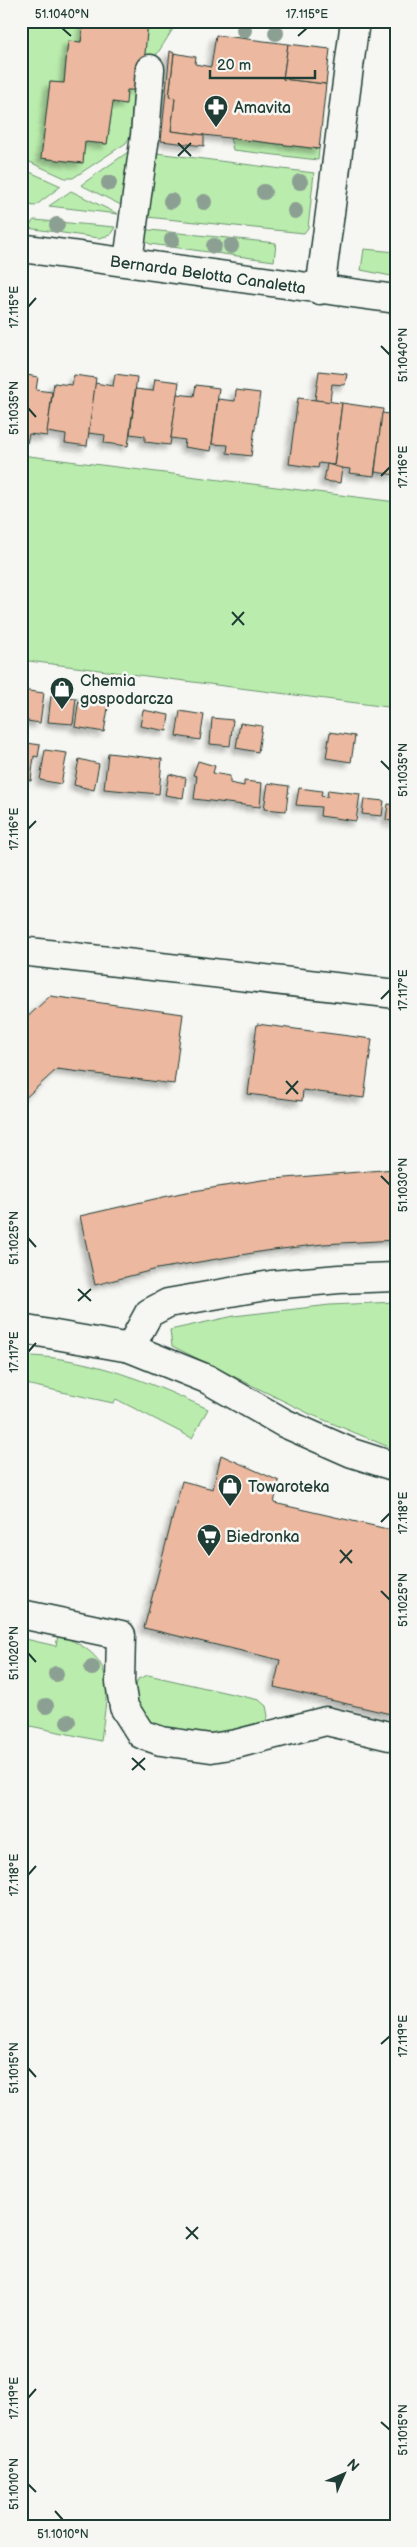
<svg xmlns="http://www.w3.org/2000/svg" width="417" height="2547" font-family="'Balsamiq Sans',sans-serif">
<defs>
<filter id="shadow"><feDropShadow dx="-4.5" dy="4.5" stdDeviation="2.5" flood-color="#0004"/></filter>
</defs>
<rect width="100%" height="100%" fill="#f6f6f2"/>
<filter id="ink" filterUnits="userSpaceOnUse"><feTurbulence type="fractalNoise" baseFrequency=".02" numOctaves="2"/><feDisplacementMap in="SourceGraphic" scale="10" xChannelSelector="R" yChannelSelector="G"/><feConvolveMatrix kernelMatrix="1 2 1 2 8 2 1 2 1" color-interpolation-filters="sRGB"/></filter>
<g filter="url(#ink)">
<g fill="#baedad" stroke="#6c9570">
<path d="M21,21H84L81,42H68L64,83L50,82L42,158L82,163L85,142L107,144L113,102L125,104L127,90H134L130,136L126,143L73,178H65L21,158Z"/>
<path d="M148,21H178L152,62L144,58Z"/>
<path d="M230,138L319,149L318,160L233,150Z"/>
<path d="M128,152L121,205L81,185Z"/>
<path d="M156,153L314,173L308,228L304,233L147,217Z"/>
<path d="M21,168L61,186L35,206L21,204Z"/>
<path d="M71,191L118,214L49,206Z"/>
<path d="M34,220L115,227L110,235L99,238L27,228Z"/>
<path d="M140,229L276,243L274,261L150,244L143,240Z"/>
<path d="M364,249L396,252V277L361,270Z"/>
<path d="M21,455L396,502V708L21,660Z"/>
<path d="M396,1302V1450L310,1414L172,1346L170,1330L234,1316L330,1305Z"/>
<path d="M31,1356C95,1359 151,1383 208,1409L192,1438L116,1399L113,1403L21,1383V1360Z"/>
<path d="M58,1635C120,1657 107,1687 101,1741L21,1724V1638L56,1646Z"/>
<path d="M148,1675L259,1700L266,1706L268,1716L265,1724L195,1741L156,1732L133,1696L138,1679Z"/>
</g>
<g fill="#ecb89f" stroke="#1f3d34" filter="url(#shadow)">
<path d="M84,21H148L144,64H137L134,90H127L126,104L113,102L107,144L85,142L83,163L41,158L50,82L64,83L68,41L81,42Z"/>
<path d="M216,35L288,44L283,79L326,84L319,149L171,131L175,98L169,97L174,53L196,57L195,64L211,67Z"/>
<path d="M288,44L330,49L326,84L283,79Z"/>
<path d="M170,51L174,53L169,97L175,98L171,131L204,135V146L161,141Z"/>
<path d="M319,371L347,374L345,385L332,384L330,402L315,400Z"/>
<path d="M21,374L38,377L36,390L52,392L47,436L29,434L27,443L21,442Z"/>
<path d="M115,374L137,377L128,446L104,443L105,435L88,433L95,383L113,386Z"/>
<path d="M74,375L96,378L87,446L65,443L66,435L47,432L54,383L72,385Z"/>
<path d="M155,379L179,382L170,445L145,442V436L130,434L136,389L153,391Z"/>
<path d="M196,385L219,388L211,451L184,447L185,440L171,438L177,394L194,396Z"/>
<path d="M236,390L260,393L251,456L227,453L228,445L212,444L218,399L235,401Z"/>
<path d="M298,398L342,403L334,465L319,463L318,468L289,464Z"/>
<path d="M342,403L383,409L374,476L349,473L350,469L334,467Z"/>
<path d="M382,413L396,415V475L375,472Z"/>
<path d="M327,464L342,468L340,483L324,481Z"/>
<path d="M21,690L44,693L40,723L21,720Z"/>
<path d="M51,696L76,698L73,724L48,722Z"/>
<path d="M79,698L109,702L104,732L75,727Z"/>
<path d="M143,710L169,715L167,731L140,726Z"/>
<path d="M180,711L204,715L200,740L176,736Z"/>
<path d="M212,718L233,720L230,746L210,744Z"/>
<path d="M240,723L262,726L258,752L236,748Z"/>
<path d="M330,732L355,736L351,762L326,758Z"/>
<path d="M21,742L40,745L38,757L34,756L31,781L21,779Z"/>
<path d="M45,750L67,753L61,784L40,780Z"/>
<path d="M108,753L162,759L159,794L104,789Z"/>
<path d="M79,759L99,764L94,790L74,785Z"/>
<path d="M198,761L215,766L213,773L230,776V783L244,786V781L262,783L260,807L194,799L197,776L193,775Z"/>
<path d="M169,774L186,778L183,798L165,795Z"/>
<path d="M21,779H27L21,830Z"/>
<path d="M268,783L289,786L286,811L264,809Z"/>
<path d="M299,788L322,791L321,796L327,797L328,790L360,794L356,821L320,816L321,807L296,805Z"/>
<path d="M364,799L384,801L382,816L362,814Z"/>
<path d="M388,804L396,805V822L386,820Z"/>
<path d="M50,996L183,1014L174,1084L57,1069L21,1102V1023Z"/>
<path d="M257,1024L372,1039L364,1098L303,1090L302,1101L248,1094Z"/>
<path d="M395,1169L396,1240L323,1244L265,1251L157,1269L95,1285L80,1216L181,1193L262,1180Z"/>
<path d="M21,1211L27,1212L21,1252Z"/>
<path d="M221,1455L279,1481L274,1503L396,1531L395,1715L274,1687L280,1660L144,1628L182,1481L213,1489Z"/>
</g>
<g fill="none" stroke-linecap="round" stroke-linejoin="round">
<defs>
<g id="minor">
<path d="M21,248L396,299"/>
<path d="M128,261L145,136L150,69"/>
<path d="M320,290L355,21"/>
<path d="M21,951L396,994"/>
<path d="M21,1329L130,1348L207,1379L284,1423L352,1453L396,1467"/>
<path d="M130,1348L149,1313L168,1303L271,1285L339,1279L396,1277"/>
<path d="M21,1614L121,1635L120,1682L124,1707L141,1734L161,1741L211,1748L236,1744L326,1721L389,1736"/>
</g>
</defs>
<use href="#minor" stroke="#1f3d34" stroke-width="31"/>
<use href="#minor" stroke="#f6f6f2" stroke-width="28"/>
</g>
<g fill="#8c9f93">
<circle cx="244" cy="30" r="8"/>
<circle cx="276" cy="33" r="8"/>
<circle cx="300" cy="182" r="8"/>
<circle cx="109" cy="183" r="8"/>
<circle cx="264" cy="192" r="8"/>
<circle cx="171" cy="201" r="8"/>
<circle cx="204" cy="202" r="8"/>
<circle cx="295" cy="211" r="8"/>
<circle cx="57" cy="225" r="8"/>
<circle cx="172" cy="240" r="8"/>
<circle cx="214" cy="246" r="8"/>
<circle cx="231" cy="246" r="8"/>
<circle cx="92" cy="1668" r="8"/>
<circle cx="56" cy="1674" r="8"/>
<circle cx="46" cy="1706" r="8"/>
<circle cx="68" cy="1722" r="8"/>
</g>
</g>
<path fill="none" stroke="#1f3d34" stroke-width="2" d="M62,28L71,36M298,36L307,28M178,143L191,156M178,156L191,143M28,307L36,298M381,346L390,355M28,408L36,417M381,476L390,467M232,612L244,625M232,625L244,612M381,761L390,770M28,829L36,821M381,999L390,990M286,1081L298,1094M286,1094L298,1081M381,1176L390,1185M28,1238L36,1247M78,1289L91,1301M78,1301L91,1289M28,1352L36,1343M381,1522L390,1513M340,1550L352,1563M340,1563L352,1550M381,1591L390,1600M28,1653L36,1662M132,1758L145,1770M132,1770L145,1758M28,1875L36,1866M381,2044L390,2036M28,2068L36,2077M186,2227L198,2239M186,2239L198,2227M28,2398L36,2389M381,2422L390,2430M28,2484L36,2492M55,2511L63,2520"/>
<defs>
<symbol id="pharmacy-pin" viewBox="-11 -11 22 30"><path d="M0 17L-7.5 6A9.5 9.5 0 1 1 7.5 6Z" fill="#1f3d34" stroke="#f6f6f2"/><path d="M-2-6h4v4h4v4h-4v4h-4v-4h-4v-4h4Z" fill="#fff"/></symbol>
<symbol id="shop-pin" viewBox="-11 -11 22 30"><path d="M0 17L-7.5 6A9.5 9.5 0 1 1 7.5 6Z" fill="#1f3d34" stroke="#f6f6f2"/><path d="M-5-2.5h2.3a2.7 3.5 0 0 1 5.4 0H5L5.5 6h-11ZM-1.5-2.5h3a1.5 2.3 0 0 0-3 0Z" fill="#fff"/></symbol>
<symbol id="supermarket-pin" viewBox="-11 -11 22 30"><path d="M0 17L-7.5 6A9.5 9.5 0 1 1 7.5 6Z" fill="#1f3d34" stroke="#f6f6f2"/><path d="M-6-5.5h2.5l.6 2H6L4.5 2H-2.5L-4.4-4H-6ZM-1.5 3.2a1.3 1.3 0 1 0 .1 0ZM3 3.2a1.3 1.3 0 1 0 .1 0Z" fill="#fff"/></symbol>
</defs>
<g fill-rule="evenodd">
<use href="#pharmacy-pin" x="202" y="93" width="28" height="38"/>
<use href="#shop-pin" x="48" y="675" width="28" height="38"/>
<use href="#shop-pin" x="216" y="1472" width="28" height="38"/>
<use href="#supermarket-pin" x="195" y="1522" width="28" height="38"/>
</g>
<g text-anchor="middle" stroke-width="5" stroke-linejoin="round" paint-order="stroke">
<g font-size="16" fill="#1f3d34" stroke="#f6f6f2" text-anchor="start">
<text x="234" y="113">Amavita</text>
<text x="80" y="686">Chemia<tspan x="80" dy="18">gospodarcza</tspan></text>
<text x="248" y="1492">Towaroteka</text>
<text x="226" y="1542">Biedronka</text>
</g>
<g font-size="16" fill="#1f3d34" stroke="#f6f6f2">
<text transform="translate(208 274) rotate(8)" y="6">Bernarda Belotta Canaletta</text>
</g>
</g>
<rect width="417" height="2547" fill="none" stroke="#f6f6f2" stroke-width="55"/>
<g transform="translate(344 2474) rotate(45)" stroke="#f6f6f2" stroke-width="4" paint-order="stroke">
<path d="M0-4L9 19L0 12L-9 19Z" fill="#1f3d34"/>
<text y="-8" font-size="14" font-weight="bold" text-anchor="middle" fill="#1f3d34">N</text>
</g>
<path d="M210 70v8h105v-8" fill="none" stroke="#1f3d34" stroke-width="2.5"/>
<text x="217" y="70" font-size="15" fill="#1f3d34" stroke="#f6f6f2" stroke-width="4" paint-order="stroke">20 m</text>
<rect x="28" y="28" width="362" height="2492" fill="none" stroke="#1f3d34" stroke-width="2"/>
<g font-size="12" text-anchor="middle" fill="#1f3d34">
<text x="62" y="18">51.1040°N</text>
<text x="307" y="18">17.115°E</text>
<text transform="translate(14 307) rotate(-90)" y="4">17.115°E</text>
<text transform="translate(403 355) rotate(-90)" y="4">51.1040°N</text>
<text transform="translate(14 408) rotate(-90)" y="4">51.1035°N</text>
<text transform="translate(403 467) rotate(-90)" y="4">17.116°E</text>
<text transform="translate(403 770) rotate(-90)" y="4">51.1035°N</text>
<text transform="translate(14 829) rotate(-90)" y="4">17.116°E</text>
<text transform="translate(403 990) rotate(-90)" y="4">17.117°E</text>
<text transform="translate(403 1185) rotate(-90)" y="4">51.1030°N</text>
<text transform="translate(14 1238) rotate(-90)" y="4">51.1025°N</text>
<text transform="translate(14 1352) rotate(-90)" y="4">17.117°E</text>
<text transform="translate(403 1513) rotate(-90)" y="4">17.118°E</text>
<text transform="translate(403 1600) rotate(-90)" y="4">51.1025°N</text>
<text transform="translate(14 1653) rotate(-90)" y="4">51.1020°N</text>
<text transform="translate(14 1875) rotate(-90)" y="4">17.118°E</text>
<text transform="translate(403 2036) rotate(-90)" y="4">17.119°E</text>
<text transform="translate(14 2068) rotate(-90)" y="4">51.1015°N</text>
<text transform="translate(14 2398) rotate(-90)" y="4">17.119°E</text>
<text transform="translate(403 2430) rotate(-90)" y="4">51.1015°N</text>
<text transform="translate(14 2484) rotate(-90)" y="4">51.1010°N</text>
<text x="63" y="2538">51.1010°N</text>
</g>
</svg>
